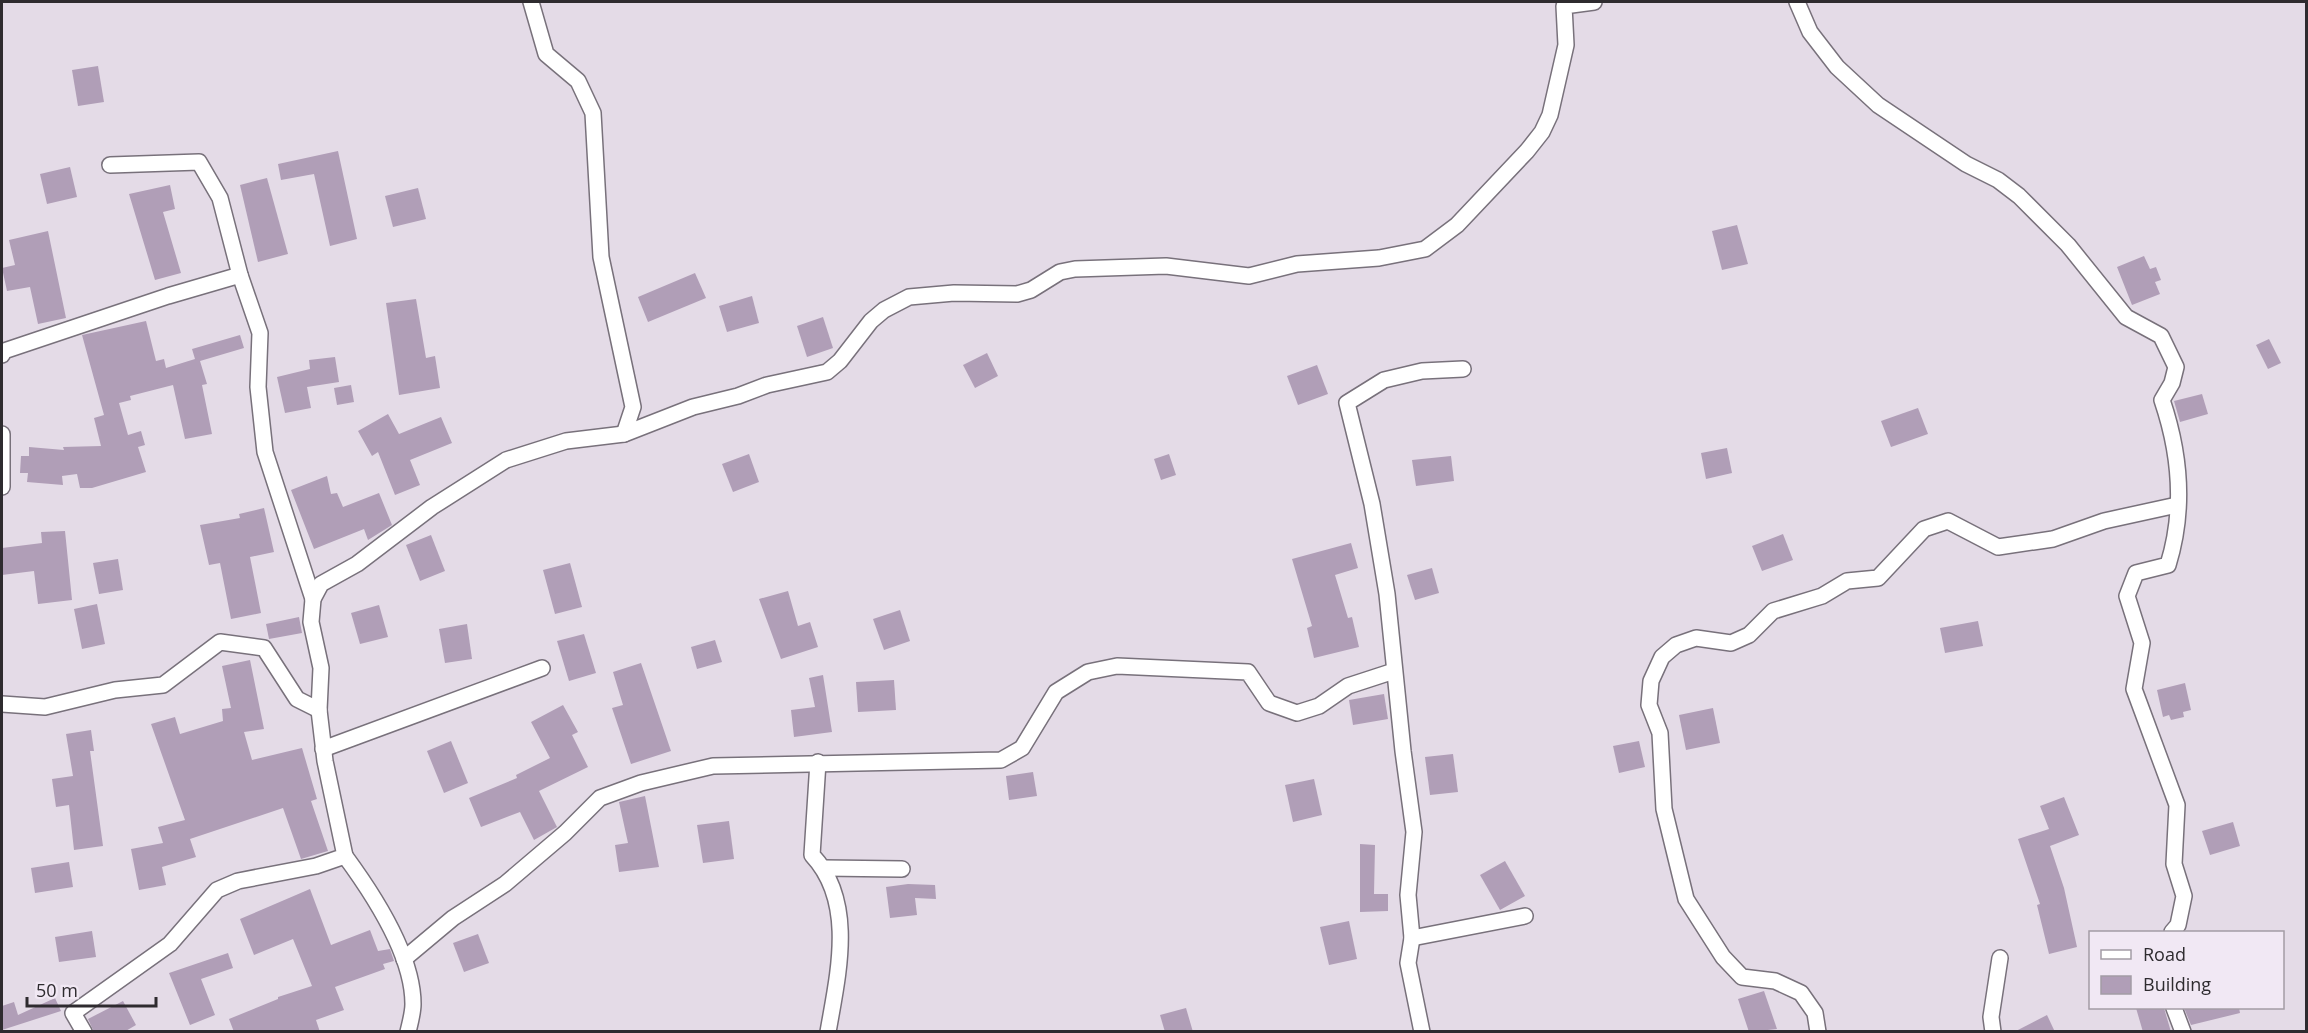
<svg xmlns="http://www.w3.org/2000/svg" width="2308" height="1033" font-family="'Open Sans',sans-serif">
<rect width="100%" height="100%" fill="#e4dbe7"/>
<g fill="#b09eb7">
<path d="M98,66L104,102L78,106L72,70Z"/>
<path d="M338,151L357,239L330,246L314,174L281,180L278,164Z"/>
<path d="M70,167L77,197L47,204L40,174Z"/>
<path d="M267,178L288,254L258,262L240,185Z"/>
<path d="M170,185L175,209L163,212L181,273L155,280L129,194Z"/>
<path d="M418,188L426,219L393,227L385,196Z"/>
<path d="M1737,225L1748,264L1722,270L1712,231Z"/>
<path d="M48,231L66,318L38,324L30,287L7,291L2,268L15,265L9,240Z"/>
<path d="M2144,256L2150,269L2156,267L2161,280L2155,282L2160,294L2132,305L2117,267Z"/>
<path d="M695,273L706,298L648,322L638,297Z"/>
<path d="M752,296L759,323L727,332L719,306Z"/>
<path d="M416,299L426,358L435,356L440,388L399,395L386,303Z"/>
<path d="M823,317L833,348L807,357L797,326Z"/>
<path d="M146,321L156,361L164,359L166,368L195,359L192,349L240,335L244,348L200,361L207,384L202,385L212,434L185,439L173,385L130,396L131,400L119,403L128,435L141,431L145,445L138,447L146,472L92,488H80L77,474L62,476L63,485L27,482L28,473H20L21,456H29V447L64,450L63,447L101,446L94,418L104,415L82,335Z"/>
<path d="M2269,339L2281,363L2268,369L2256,345Z"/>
<path d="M987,353L998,376L975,388L963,365Z"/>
<path d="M335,357L339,382L307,387L311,408L285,413L277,377L310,369L309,360Z"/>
<path d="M1317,365L1328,394L1298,405L1287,376Z"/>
<path d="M351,385L354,402L337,405L334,388Z"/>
<path d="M2202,394L2208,414L2180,422L2174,401Z"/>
<path d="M1918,408L1928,434L1891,447L1881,421Z"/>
<path d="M388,414L399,434L441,417L452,443L410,460L420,485L395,495L378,452L372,456L358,431Z"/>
<path d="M1727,448L1732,473L1706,479L1701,453Z"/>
<path d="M749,454L759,482L733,492L722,464Z"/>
<path d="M1169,454L1176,475L1161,480L1154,459Z"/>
<path d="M1451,456L1454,481L1416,486L1412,460Z"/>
<path d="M327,476L331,494L337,493L343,507L379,493L392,525L368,540L364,529L314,549L291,490Z"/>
<path d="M264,508L274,552L250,557L261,613L231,619L220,563L209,565L200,525L240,518L239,514Z"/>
<path d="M65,531L72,600L38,604L34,571L2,575V548L42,543L41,532Z"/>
<path d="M1783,534L1793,560L1762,571L1752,546Z"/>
<path d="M431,535L445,571L420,581L406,545Z"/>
<path d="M1351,543L1358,568L1335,575L1348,618L1352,617L1359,647L1314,658L1307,628L1312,626L1292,559Z"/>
<path d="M118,559L123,590L99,594L93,563Z"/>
<path d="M570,563L582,607L555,614L543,570Z"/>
<path d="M1432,568L1439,593L1415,600L1407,575Z"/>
<path d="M788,591L798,626L810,622L818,647L781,659L759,599Z"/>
<path d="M97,604L105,644L82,649L74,609Z"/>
<path d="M379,605L388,637L360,644L351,613Z"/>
<path d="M900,610L910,641L884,650L873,619Z"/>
<path d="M299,617L302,633L269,639L266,624Z"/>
<path d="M1978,621L1983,646L1945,653L1940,628Z"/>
<path d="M467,624L472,659L445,663L439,629Z"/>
<path d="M584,634L596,673L569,681L557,641Z"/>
<path d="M715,640L722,662L697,669L691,647Z"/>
<path d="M250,660L264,729L244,732L252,760L302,748L317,799L311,801L328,851L301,859L283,808L190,839L196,857L162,867L166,885L139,890L131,849L163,843L158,827L185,820L151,724L175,717L180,734L223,721L222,709L231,708L222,666Z"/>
<path d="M641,663L671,751L631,764L612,708L623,705L613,672Z"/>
<path d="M823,675L832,732L794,737L791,710L815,707L809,678Z"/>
<path d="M894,680L896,710L858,712L856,682Z"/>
<path d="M2185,683L2191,710L2183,712L2184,717L2171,720L2169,715L2163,717L2157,690Z"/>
<path d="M1384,694L1388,719L1353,725L1349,700Z"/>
<path d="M563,705L578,732L572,735L588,767L539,791L557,827L534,840L520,812L481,827L469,798L517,778L516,775L550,758L531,722Z"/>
<path d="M1713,708L1720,743L1686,750L1679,715Z"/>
<path d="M91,730L94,751H90L103,846L74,850L69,805L56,807L52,779L73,776L66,734Z"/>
<path d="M451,741L468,783L444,793L427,751Z"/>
<path d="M1639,741L1645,767L1619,773L1613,746Z"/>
<path d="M1453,754L1458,792L1430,795L1425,757Z"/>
<path d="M1033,772L1037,796L1009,800L1006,776Z"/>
<path d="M1314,779L1322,815L1293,822L1285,785Z"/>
<path d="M645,796L659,867L619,872L615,845L628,843L619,802Z"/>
<path d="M2064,797L2079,835L2050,846L2064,888L2077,947L2049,954L2037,905L2040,904L2018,839L2049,829L2040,806Z"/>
<path d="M729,821L734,859L703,863L697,825Z"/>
<path d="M2233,822L2240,846L2210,855L2202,831Z"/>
<path d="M1360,844L1375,845L1374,894H1388V911L1360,912Z"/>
<path d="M1505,861L1525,896L1500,910L1480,875Z"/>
<path d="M69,862L73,887L35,893L31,868Z"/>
<path d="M908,884L935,885L936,899L915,898L917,915L890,918L886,887Z"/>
<path d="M310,889L331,945L370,930L378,951L390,949L394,961L383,964L385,969L335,987L344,1010L316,1020L320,1032H234L229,1019L278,999V997L312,986L293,939L254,955L240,919Z"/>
<path d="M1349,921L1357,959L1329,965L1320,927Z"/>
<path d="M92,931L96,957L59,962L55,937Z"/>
<path d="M478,934L489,963L464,972L453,943Z"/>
<path d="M228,953L233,968L201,979L215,1015L190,1025L169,973Z"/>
<path d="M1764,991L1777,1029L1749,1032L1738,999Z"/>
<path d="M55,998L61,1011L2,1030V1006L14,1002L18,1015Z"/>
<path d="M123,1001L136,1025L124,1032H94L88,1019Z"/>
<path d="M1186,1008L1193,1032H1165L1160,1015Z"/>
<path d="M2136,1008H2164L2171,1032H2143Z"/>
<path d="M2184,1008H2239L2240,1013L2191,1025Z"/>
<path d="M2047,1015L2055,1032H2014Z"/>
</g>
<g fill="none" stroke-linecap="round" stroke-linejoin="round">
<defs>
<g id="street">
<path d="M531,2L546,54L578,81L593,113L601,257L633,407L624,434"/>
<path d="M1797,2L1810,32L1837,67L1878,105L1966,164L1998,180L2019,196L2068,245L2126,317L2161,336L2176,367L2172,383L2162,400C2180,453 2185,510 2168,565L2136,573L2127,596L2142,643L2134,689L2177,805L2174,864L2184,896L2178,925L2172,932"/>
<path d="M110,165L199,162L220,198L240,275L260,333L258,387L265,452L313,599"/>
<path d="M2,355L4,351L168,296L240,275"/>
<path d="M2,434V487"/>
<path d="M2,704L45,707L115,690L163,685L220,642L264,648L297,699L319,710"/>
<path d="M323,749L542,668"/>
<path d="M818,762L812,855C856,902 838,974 828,1032"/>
<path d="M345,856C373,894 413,955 413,1004C413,1013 410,1023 408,1032"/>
<path d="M824,868L902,869"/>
<path d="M1412,938L1525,916"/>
<path d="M404,959L453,918L505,884L565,833L600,798L641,783L713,766L1001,760L1022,748L1056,692L1088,672L1117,666L1248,672L1269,703L1297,713L1319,706L1348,686L1394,671"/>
<path d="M2174,1008L2183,1032"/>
<path d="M84,1032L73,1013L170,944L217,890L238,881L316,866L345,856L325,761L319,710L321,668L311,622L313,599L321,584L357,564L432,507L506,460L566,441L624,434L693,407L738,396L767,385L827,372L840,361L871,321L884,310L909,297L954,293L1017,294L1031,290L1060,272L1075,269L1166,266L1249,276L1297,264L1379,258L1425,249L1457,225L1527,151L1542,132L1550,115L1566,45L1564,6L1594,2"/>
<path d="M1422,1032L1408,963L1412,938L1408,895L1414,832L1403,751L1387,594L1372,504L1347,403L1384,380L1422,371L1463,369"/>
<path d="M1818,1032L1815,1013L1801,993L1775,981L1742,977L1723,957L1686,899L1664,809L1660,733L1649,705L1651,681L1662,657L1676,645L1696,638L1731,643L1749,635L1773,611L1822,596L1847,581L1878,578L1924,529L1948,521L1998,547L2053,539L2104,521L2177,505"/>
<path d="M1993,1032L1991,1017L2000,958"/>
</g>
</defs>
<use href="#street" stroke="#78717b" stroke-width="18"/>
<use href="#street" stroke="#fff" stroke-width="15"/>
</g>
<rect width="2308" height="1033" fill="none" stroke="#2e2b2f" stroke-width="6"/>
<rect x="2089" y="931" width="195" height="78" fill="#f1e8f4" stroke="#a39ca5" stroke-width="1.5"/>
<rect x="2101" y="950" width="30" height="9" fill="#ffffff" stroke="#a39ca5" stroke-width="1.5"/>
<text x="2143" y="961" font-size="18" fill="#2e2b2f">Road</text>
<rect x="2101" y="976" width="30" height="18" fill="#b09eb7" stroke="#a39ca5" stroke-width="1.5"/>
<text x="2143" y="991" font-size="18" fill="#2e2b2f">Building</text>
<path d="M27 997v9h129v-9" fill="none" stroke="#2e2b2f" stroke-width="3"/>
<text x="36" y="997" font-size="18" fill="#2e2b2f" stroke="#f1e8f4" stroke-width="4.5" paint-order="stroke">50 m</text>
</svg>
